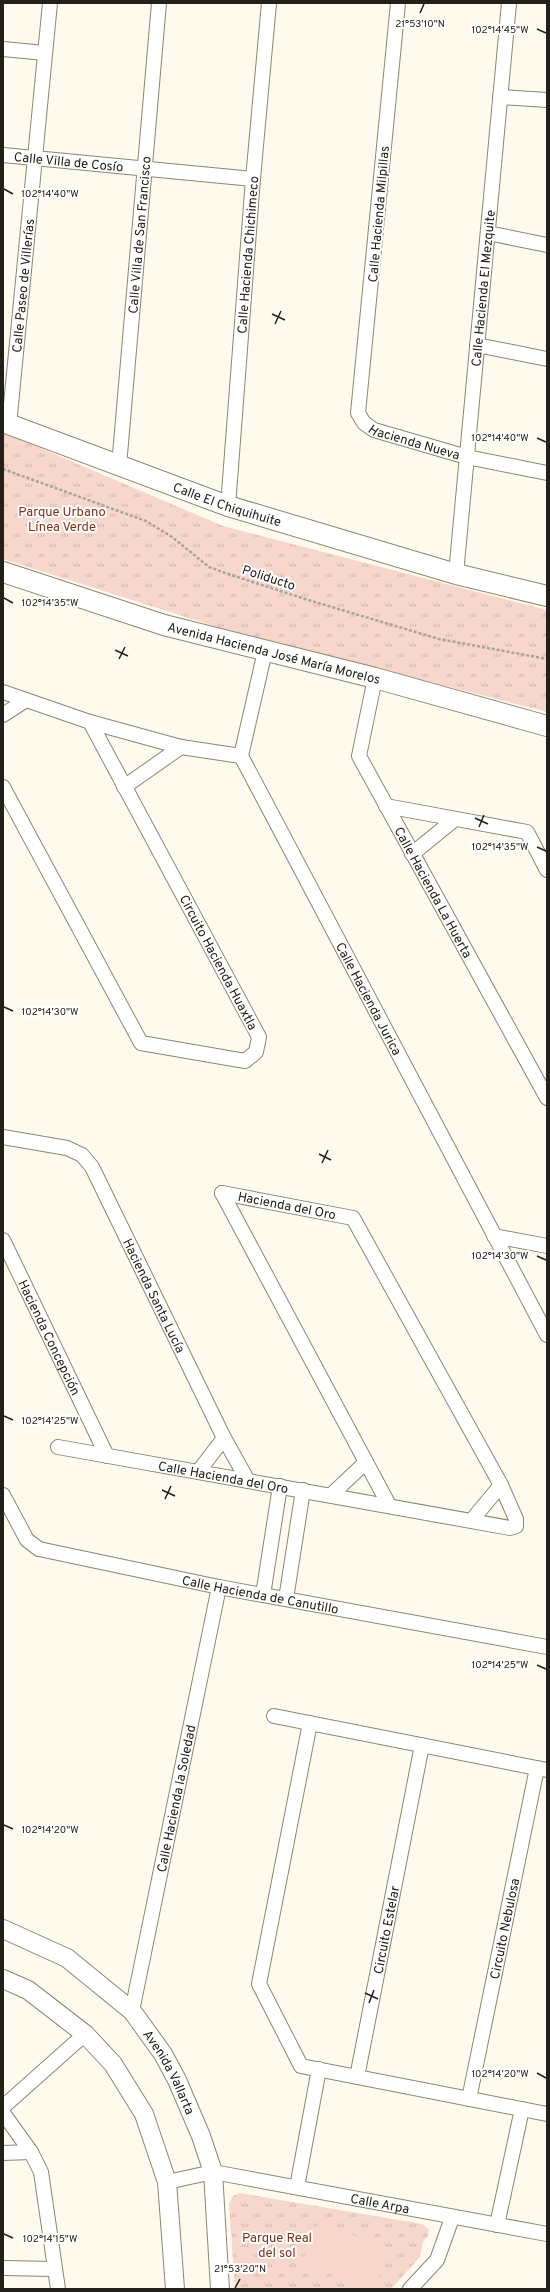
<svg xmlns="http://www.w3.org/2000/svg" width="550" height="2292" font-family="Overpass,sans-serif">
<defs>
<pattern id="grass-tufts" width="24" height="20" patternUnits="userSpaceOnUse"><rect width="24" height="20" fill="#f7d6cb"/><path d="M3 7l-1-3M5 7V3M7 7l1-3M15 17l-1-3M17 17v-4M19 17l1-3" fill="none" stroke="#d3b7ae"/></pattern>
</defs>
<rect width="100%" height="100%" fill="#fefbee"/>
<g fill="url(#grass-tufts)">
<path d="M3,432L223,526L547,610V712L220,628L3,559Z"/>
<path d="M240,2193L422,2224L429,2229L428,2236L423,2241L420,2257L391,2289H235L229,2204L233,2196Z"/>
</g>
<path fill="#f7d6cb" d="M320,2220L391,2252L373,2289H364L302,2261Z"/>
<g fill="none" stroke-linecap="round" stroke-linejoin="round">
<defs>
<g id="minor">
<path id="s1" d="M398,3L358,413L364,423L374,430L467,457L547,473"/>
<path d="M3,49L45,53"/>
<path d="M500,97L547,100"/>
<path id="s2" d="M3,155L253,179"/>
<path d="M488,233L547,245"/>
<path d="M477,345L547,359"/>
<path id="s3" d="M9,425L50,3"/>
<path id="s4" d="M119,466L159,3"/>
<path id="s5" d="M228,506L253,179L269,3"/>
<path id="s6" d="M456,574L509,3"/>
<path id="s7" d="M265,651L241,756L547,1335"/>
<path id="s8" d="M375,678L359,756L547,1098"/>
<path d="M3,692L90,722L181,747L241,756"/>
<path d="M3,715L26,700"/>
<path d="M3,787L141,1043L245,1061L256,1052L259,1037L90,722"/>
<path d="M124,787L181,747"/>
<path d="M386,806L527,832L547,870"/>
<path d="M412,854L455,819"/>
<path id="s9" d="M3,1137L67,1148L82,1155L92,1167L224,1438L248,1481"/>
<path d="M222,1193L389,1505"/>
<path d="M494,1236L547,1246"/>
<path id="s10" d="M3,1240L107,1456"/>
<path id="s11" d="M58,1447L510,1528L516,1526V1519L501,1485L353,1218L222,1193"/>
<path d="M198,1472L224,1438"/>
<path id="s12" d="M3,1495L27,1540L39,1549L219,1587L547,1647"/>
<path d="M331,1495L365,1463"/>
<path d="M472,1520L501,1485"/>
<path d="M263,1595L280,1486"/>
<path d="M286,1599L303,1490"/>
<path d="M274,1716L547,1770"/>
<path d="M310,1723L259,1984L301,2066L547,2114"/>
<path id="s13" d="M132,2011L219,1587"/>
<path id="s14" d="M357,2077L422,1745"/>
<path id="s15" d="M469,2099L537,1768"/>
<path d="M3,2107L85,2034"/>
<path d="M3,2113L31,2152L41,2172L58,2289"/>
<path d="M3,2153L31,2152"/>
<path id="s16" d="M167,2182L213,2172L547,2234"/>
<path d="M297,2187L319,2069"/>
<path d="M497,2225L522,2109"/>
<path d="M3,2268L55,2269"/>
<path d="M410,2289L437,2260L452,2218"/>
</g>
<g id="tertiary">
<path id="s17" d="M3,1929L67,1958L132,2011L163,2054L177,2080L201,2136L213,2172L220,2289"/>
<path d="M3,1979L28,1990L85,2034L113,2064L144,2114L167,2182L175,2289"/>
</g>
<g id="secondary">
<path id="s18" d="M3,422L228,506L456,574L547,596"/>
<path id="s19" d="M3,572L164,625L375,678L547,726"/>
</g>
</defs>
<use href="#minor" stroke="#8b8773" stroke-width="16"/>
<use href="#tertiary" stroke="#8b8773" stroke-width="20"/>
<use href="#secondary" stroke="#8b8773" stroke-width="22"/>
<path stroke="#a7a59a" stroke-width="2.5" stroke-dasharray="3 2" stroke-linecap="butt" d="M3,469L146,521L172,537L209,567L225,573L305,599L439,639L547,659"/>
<use href="#minor" stroke="#fff" stroke-width="14"/>
<use href="#tertiary" stroke="#fff" stroke-width="18"/>
<use href="#secondary" stroke="#fff" stroke-width="20"/>
</g>
<path fill="none" stroke="#222018" stroke-width="1.5" d="M420,13L424,4M537,29L546,33M4,189L13,194M272,314L285,320M275,324L281,311M537,438L546,442M4,598L13,603M115,650L128,656M119,659L125,647M475,818L488,824M479,827L484,815M537,847L546,851M4,1007L13,1011M319,1154L331,1160M322,1163L328,1150M537,1256L546,1260M4,1416L13,1420M162,1490L175,1496M165,1499L171,1486M537,1665L546,1669M4,1825L13,1829M365,1993L378,1999M369,2003L374,1990M537,2073L546,2078M4,2234L13,2238M235,2288L240,2279"/>
<g text-anchor="middle" stroke-width="4" stroke-linejoin="round" paint-order="stroke">
<g font-size="13" fill="#222018" stroke="#fff">
<text dy="5" stroke="none"><textPath href="#s2" startOffset="66">Calle Villa de Cosío</textPath></text>
<text transform="translate(378 214) rotate(-85)" y="5">Calle Hacienda Milpillas</text>
<text dy="5" stroke="none"><textPath href="#s4" startOffset="232">Calle Villa de San Francisco</textPath></text>
<text dy="5" stroke="none"><textPath href="#s5" startOffset="252">Calle Hacienda Chichimeco</textPath></text>
<text dy="5" stroke="none"><textPath href="#s3" startOffset="140">Calle Paseo de Villerías</textPath></text>
<text dy="5" stroke="none"><textPath href="#s6" startOffset="287">Calle Hacienda El Mezquite</textPath></text>
<text dy="5" stroke="none"><textPath href="#s1" startOffset="478">Hacienda Nueva</textPath></text>
<text dy="5" stroke="none"><textPath href="#s18" startOffset="239">Calle El Chiquihuite</textPath></text>
<text transform="translate(269 577) rotate(18)" y="5">Poliducto</text>
<text dy="5" stroke="none"><textPath href="#s19" startOffset="283">Avenida Hacienda José María Morelos</textPath></text>
<text dy="5" stroke="none"><textPath href="#s8" startOffset="235">Calle Hacienda La Huerta</textPath></text>
<text transform="translate(219 962) rotate(62)" y="5">Circuito Hacienda Huaxtla</text>
<text dy="5" stroke="none"><textPath href="#s7" startOffset="382">Calle Hacienda Jurica</textPath></text>
<text transform="translate(287 1205) rotate(11)" y="5">Hacienda del Oro</text>
<text dy="5" stroke="none"><textPath href="#s9" startOffset="240">Hacienda Santa Lucía</textPath></text>
<text dy="5" stroke="none"><textPath href="#s10" startOffset="108">Hacienda Concepción</textPath></text>
<text dy="5" stroke="none"><textPath href="#s11" startOffset="168">Calle Hacienda del Oro</textPath></text>
<text dy="5" stroke="none"><textPath href="#s12" startOffset="292">Calle Hacienda de Canutillo</textPath></text>
<text dy="5" stroke="none"><textPath href="#s13" startOffset="217">Calle Hacienda la Soledad</textPath></text>
<text dy="5" stroke="none"><textPath href="#s15" startOffset="174">Circuito Nebulosa</textPath></text>
<text dy="5" stroke="none"><textPath href="#s14" startOffset="150">Circuito Estelar</textPath></text>
<text dy="5" stroke="none"><textPath href="#s17" startOffset="226">Avenida Vallarta</textPath></text>
<text dy="5" stroke="none"><textPath href="#s16" startOffset="217">Calle Arpa</textPath></text>
</g>
<g font-size="13" fill="#813014" stroke="#fff">
<text x="62" y="516">Parque Urbano<tspan x="62" dy="15">Línea Verde</tspan></text>
<text x="277" y="2242">Parque Real<tspan x="277" dy="15">del sol</tspan></text>
</g>
</g>
<g font-size="10" text-anchor="middle" fill="#222018" stroke="#fff" stroke-width="4" stroke-linejoin="round" paint-order="stroke">
<text x="420" y="27">21°53'10"N</text>
<text x="500" y="33">102°14'45"W</text>
<text x="50" y="197">102°14'40"W</text>
<text x="500" y="441">102°14'40"W</text>
<text x="50" y="606">102°14'35"W</text>
<text x="500" y="850">102°14'35"W</text>
<text x="50" y="1015">102°14'30"W</text>
<text x="500" y="1259">102°14'30"W</text>
<text x="50" y="1424">102°14'25"W</text>
<text x="500" y="1668">102°14'25"W</text>
<text x="50" y="1833">102°14'20"W</text>
<text x="500" y="2077">102°14'20"W</text>
<text x="50" y="2242">102°14'15"W</text>
<text x="240" y="2272">21°53'20"N</text>
</g>
<rect width="550" height="2292" fill="none" stroke="#222018" stroke-width="8"/>
</svg>
